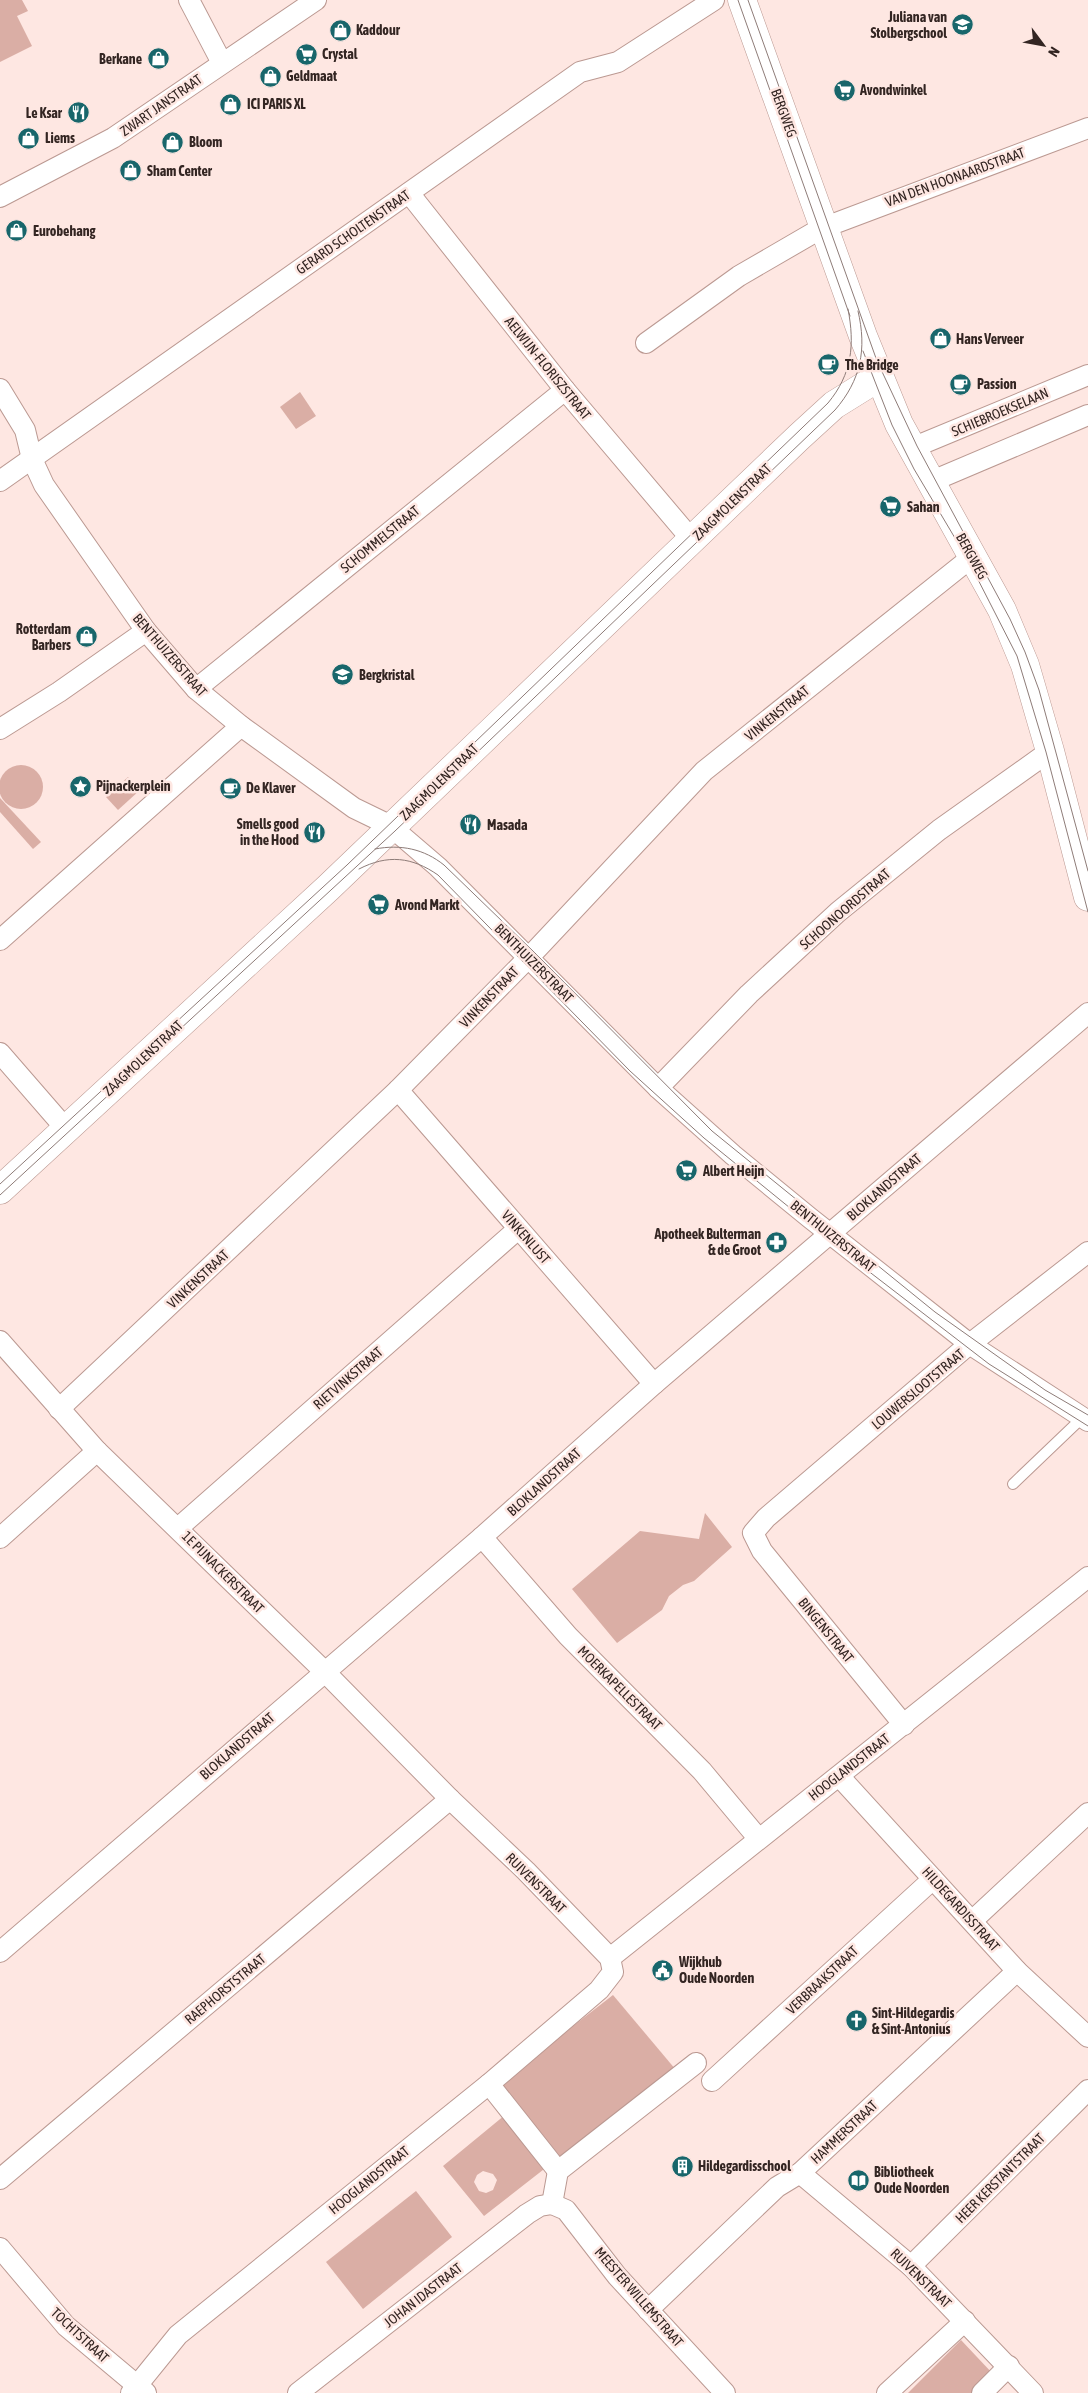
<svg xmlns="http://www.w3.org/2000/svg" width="1088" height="2393" font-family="'Asap Condensed',sans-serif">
<rect width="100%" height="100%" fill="#fee7e2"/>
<g fill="#daaea5" fill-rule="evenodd">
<path d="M0,0H22L28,11L17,16L32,46L0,62Z"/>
<path d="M300,392L316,416L296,429L280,407Z"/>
<circle cx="21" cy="787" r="22"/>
<path d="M128,777L140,790L118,810L106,797Z"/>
<path d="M0,798L41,842L33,849L0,812Z"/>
<path d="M705,1513L732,1547L694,1581L683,1585L669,1596L662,1610L617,1643L572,1589L640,1531L699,1539Z"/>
<path d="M613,1995L676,2070L558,2161L496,2086Z"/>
<path d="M505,2115L548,2166L484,2216L443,2166ZM483,2171L493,2174L497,2180L493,2190L486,2193L479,2191L474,2182L477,2175Z"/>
<path d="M416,2191L452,2237L363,2309L326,2262Z"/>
<path d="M961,2340L993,2374L974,2393H908Z"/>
</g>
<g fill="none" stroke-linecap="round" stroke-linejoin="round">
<defs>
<path id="lane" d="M1013,1484L1082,1418"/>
<g id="street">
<path d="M189,0L222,63"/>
<path d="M409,193L565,390L692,540"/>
<path d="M0,197L113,138L316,0"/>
<path d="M646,343L739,276L820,229L1088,128"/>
<path d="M0,389L25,430L32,459L44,485L146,631L196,689L241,726L354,808L389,825L438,867L658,1088L733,1155L810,1218L971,1345L1088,1421"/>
<path d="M912,448L1088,375"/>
<path d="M0,481L580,72L618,62L714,0"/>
<path d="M930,482L1088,415"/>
<path d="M196,689L565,390"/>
<path d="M0,729L59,692L146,631"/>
<path d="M0,940L241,726"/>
<path d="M0,1053L66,1129"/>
<path d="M658,1088L749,994L838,912L939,830L1050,751"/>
<path d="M398,1090L654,1384"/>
<path d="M0,1341L97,1451L324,1671L450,1799L526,1871L610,1958L613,1972L599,1990L489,2084L178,2335L131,2393"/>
<path d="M59,1409L398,1090L534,952L704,771L972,557"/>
<path d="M178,1528L518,1229"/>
<path d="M482,1537L568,1636L702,1771L758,1838"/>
<path d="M0,1538L97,1451"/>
<path d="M904,1725L762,1551L753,1533L766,1518L966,1347L1088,1252"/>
<path d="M839,1776L1017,1971L1088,2037"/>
<path d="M972,1921L1088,1813"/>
<path d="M0,1952L482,1537L654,1384L1088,1013"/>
<path d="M610,1958L1088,1577"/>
<path d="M712,2081L933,1879"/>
<path d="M489,2084L558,2171"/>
<path d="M800,2173L911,2266L1033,2393"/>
<path d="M0,2179L450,1799"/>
<path d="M552,2204L566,2210L617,2276L725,2393"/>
<path d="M552,2204L558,2171L696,2063"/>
<path d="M0,2248L66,2326L146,2393"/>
<path d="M911,2266L1088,2090"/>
<path d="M648,2310L777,2187L800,2173L1017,1971"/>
<path d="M298,2393L527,2214L540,2206L552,2204"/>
<path d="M887,2393L965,2321"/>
<path d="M982,2393L1009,2366"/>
</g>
<g id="secondary">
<path d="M742,0L863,336L899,424L1002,610L1025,665L1050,751L1088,897"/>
<path d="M0,1190L328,888L799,437L834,405L879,377"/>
</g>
</defs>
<use href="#lane" stroke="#bb9992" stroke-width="12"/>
<use href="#street" stroke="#bb9992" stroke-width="22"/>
<use href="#secondary" stroke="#bb9992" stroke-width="29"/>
<use href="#lane" stroke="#fff" stroke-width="10"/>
<use href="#street" stroke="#fff" stroke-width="20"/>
<use href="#secondary" stroke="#fff" stroke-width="28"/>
<g stroke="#8e7c78" stroke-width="1">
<path d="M738,0L850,316"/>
<path d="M748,0L877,361L917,446L1010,619L1025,652L1039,690L1088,871"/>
<path d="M863,351L892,425L914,469L968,560L1017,656L1046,752L1088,912"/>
<path d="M375,849C401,844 424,849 444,865L534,952L712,1131L935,1312L1045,1390L1088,1415"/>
<path d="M359,869C388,854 412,857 438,875L630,1071L704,1138L854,1260L989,1364L1088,1426"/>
<path d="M0,1184L347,865L828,403C852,374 855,345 848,309"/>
<path d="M0,1195L395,831L835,410C861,380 867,349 858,311"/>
</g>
</g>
<defs>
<symbol id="school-disc" viewBox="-11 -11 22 22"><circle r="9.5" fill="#18666b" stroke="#fee7e2"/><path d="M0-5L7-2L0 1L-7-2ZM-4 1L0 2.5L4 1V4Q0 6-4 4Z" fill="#fff"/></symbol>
<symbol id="shop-disc" viewBox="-11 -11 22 22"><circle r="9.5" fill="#18666b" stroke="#fee7e2"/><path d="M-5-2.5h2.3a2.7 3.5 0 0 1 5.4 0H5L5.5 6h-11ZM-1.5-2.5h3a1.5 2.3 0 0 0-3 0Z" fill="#fff"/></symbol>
<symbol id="supermarket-disc" viewBox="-11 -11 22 22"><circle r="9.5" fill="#18666b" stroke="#fee7e2"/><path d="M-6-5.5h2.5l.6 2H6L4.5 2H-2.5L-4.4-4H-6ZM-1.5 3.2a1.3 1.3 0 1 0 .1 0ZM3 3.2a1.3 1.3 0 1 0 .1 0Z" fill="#fff"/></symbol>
<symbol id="restaurant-disc" viewBox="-11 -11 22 22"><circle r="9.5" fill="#18666b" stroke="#fee7e2"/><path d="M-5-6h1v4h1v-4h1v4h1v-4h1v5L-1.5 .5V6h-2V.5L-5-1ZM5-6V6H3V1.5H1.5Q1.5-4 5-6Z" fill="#fff"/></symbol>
<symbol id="cafe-disc" viewBox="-11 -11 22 22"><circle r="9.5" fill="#18666b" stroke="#fee7e2"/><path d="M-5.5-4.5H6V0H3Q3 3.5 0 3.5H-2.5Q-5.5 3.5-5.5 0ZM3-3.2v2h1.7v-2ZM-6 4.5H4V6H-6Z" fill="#fff"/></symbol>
<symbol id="sight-disc" viewBox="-11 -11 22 22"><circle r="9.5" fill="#18666b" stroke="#fee7e2"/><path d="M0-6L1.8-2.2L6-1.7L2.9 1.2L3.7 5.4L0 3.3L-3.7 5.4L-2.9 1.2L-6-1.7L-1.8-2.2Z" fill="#fff"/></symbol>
<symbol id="pharmacy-disc" viewBox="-11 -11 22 22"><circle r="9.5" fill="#18666b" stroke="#fee7e2"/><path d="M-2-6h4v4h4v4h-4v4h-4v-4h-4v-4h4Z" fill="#fff"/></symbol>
<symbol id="civic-disc" viewBox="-11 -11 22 22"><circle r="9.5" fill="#18666b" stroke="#fee7e2"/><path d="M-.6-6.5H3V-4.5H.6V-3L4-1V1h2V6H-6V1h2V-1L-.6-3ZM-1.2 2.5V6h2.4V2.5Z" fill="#fff"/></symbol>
<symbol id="church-disc" viewBox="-11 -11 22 22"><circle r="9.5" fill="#18666b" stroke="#fee7e2"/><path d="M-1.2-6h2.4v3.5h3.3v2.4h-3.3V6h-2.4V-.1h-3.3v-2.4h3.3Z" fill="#fff"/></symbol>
<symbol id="building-disc" viewBox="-11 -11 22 22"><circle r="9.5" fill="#18666b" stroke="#fee7e2"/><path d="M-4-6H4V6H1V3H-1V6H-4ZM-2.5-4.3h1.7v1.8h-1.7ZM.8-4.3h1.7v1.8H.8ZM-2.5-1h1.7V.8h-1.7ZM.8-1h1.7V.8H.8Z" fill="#fff"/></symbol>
<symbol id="library-disc" viewBox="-11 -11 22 22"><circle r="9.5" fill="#18666b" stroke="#fee7e2"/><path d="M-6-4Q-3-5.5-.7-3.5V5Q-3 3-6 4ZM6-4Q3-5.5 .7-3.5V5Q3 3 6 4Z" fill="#fff"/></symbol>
</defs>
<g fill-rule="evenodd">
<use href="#school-disc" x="950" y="12" width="25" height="25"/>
<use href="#shop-disc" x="328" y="18" width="25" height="25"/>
<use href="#supermarket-disc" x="294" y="42" width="25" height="25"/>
<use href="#shop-disc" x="146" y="46" width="25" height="25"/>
<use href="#shop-disc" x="258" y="64" width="25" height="25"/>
<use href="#supermarket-disc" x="832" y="78" width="25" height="25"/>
<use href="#shop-disc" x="218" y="92" width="25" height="25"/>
<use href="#restaurant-disc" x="66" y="100" width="25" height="25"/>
<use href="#shop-disc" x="16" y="126" width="25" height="25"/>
<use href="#shop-disc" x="160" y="130" width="25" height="25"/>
<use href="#shop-disc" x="118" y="158" width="25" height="25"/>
<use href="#shop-disc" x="4" y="218" width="25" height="25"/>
<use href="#shop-disc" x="928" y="326" width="25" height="25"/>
<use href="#cafe-disc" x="816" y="352" width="25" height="25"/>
<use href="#cafe-disc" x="948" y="372" width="25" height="25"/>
<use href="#supermarket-disc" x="878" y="494" width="25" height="25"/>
<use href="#shop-disc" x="74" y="624" width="25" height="25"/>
<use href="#school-disc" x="330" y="662" width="25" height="25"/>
<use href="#sight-disc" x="68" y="774" width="25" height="25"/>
<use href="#cafe-disc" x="218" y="776" width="25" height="25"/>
<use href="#restaurant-disc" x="458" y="812" width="25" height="25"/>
<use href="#restaurant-disc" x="302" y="820" width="25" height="25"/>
<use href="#supermarket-disc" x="366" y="892" width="25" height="25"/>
<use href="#supermarket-disc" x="674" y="1158" width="25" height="25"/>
<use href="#pharmacy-disc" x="764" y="1230" width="25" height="25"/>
<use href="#civic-disc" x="650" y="1958" width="25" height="25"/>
<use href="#church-disc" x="844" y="2008" width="25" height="25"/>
<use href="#building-disc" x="670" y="2154" width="25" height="25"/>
<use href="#library-disc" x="846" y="2168" width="25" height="25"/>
</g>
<g text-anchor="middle" stroke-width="5" stroke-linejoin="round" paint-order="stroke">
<g font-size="14" font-weight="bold" fill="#332522" stroke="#fee7e2" text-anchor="start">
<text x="947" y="22" text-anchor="end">Juliana van<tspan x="947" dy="16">Stolbergschool</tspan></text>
<text x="356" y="35">Kaddour</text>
<text x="322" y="59">Crystal</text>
<text x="142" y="64" text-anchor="end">Berkane</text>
<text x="286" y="81">Geldmaat</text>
<text x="860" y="95">Avondwinkel</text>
<text x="247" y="109">ICI PARIS XL</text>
<text x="62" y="118" text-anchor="end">Le Ksar</text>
<text x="45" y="143">Liems</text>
<text x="189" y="147">Bloom</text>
<text x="147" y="176">Sham Center</text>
<text x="33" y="236">Eurobehang</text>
<text x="956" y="344">Hans Verveer</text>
<text x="845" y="370">The Bridge</text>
<text x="977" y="389">Passion</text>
<text x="907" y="512">Sahan</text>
<text x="71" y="634" text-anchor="end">Rotterdam<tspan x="71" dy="16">Barbers</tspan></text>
<text x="359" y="680">Bergkristal</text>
<text x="96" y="791">Pijnackerplein</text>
<text x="246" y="793">De Klaver</text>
<text x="299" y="829" text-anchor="end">Smells good<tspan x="299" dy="16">in the Hood</tspan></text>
<text x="487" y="830">Masada</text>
<text x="395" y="910">Avond Markt</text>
<text x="703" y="1176">Albert Heijn</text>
<text x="761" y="1239" text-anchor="end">Apotheek Bulterman<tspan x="761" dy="16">&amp; de Groot</tspan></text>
<text x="679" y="1967">Wijkhub<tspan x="679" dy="16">Oude Noorden</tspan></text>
<text x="872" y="2018">Sint-Hildegardis<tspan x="872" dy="16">&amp; Sint-Antonius</tspan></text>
<text x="698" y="2171">Hildegardisschool</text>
<text x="874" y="2177">Bibliotheek<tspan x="874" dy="16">Oude Noorden</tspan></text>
</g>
<g font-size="14" fill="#332522" stroke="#fee7e2">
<text transform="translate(161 105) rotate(-35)" y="5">ZWART JANSTRAAT</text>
<text transform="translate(784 113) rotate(70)" y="5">BERGWEG</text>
<text transform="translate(955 177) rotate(-20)" y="5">VAN DEN HOONAARDSTRAAT</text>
<text transform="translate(353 232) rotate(-35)" y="5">GERARD SCHOLTENSTRAAT</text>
<text transform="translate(548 368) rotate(51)" y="5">AELWIJN-FLORISZSTRAAT</text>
<text transform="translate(1000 412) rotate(-23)" y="5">SCHIEBROEKSELAAN</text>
<text transform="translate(732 502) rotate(-44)" y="5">ZAAGMOLENSTRAAT</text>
<text transform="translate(380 539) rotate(-39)" y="5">SCHOMMELSTRAAT</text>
<text transform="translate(972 556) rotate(61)" y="5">BERGWEG</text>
<text transform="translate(170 655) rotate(49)" y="5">BENTHUIZERSTRAAT</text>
<text transform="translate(777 713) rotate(-39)" y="5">VINKENSTRAAT</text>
<text transform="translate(439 782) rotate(-44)" y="5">ZAAGMOLENSTRAAT</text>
<text transform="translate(845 909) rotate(-41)" y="5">SCHOONOORDSTRAAT</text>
<text transform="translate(534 963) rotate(45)" y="5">BENTHUIZERSTRAAT</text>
<text transform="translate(489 997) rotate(-46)" y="5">VINKENSTRAAT</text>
<text transform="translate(143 1058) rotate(-43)" y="5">ZAAGMOLENSTRAAT</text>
<text transform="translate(884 1187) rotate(-41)" y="5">BLOKLANDSTRAAT</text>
<text transform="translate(833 1236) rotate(39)" y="5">BENTHUIZERSTRAAT</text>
<text transform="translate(526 1237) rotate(49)" y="5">VINKENLUST</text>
<text transform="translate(198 1279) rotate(-43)" y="5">VINKENSTRAAT</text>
<text transform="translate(348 1378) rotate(-41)" y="5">RIETVINKSTRAAT</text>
<text transform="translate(918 1389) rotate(-40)" y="5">LOUWERSLOOTSTRAAT</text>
<text transform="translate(544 1482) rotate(-42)" y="5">BLOKLANDSTRAAT</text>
<text transform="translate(223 1572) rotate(45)" y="5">1E PIJNACKERSTRAAT</text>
<text transform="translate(826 1630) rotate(51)" y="5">BINGENSTRAAT</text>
<text transform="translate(620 1688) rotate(45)" y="5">MOERKAPELLESTRAAT</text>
<text transform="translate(237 1746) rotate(-41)" y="5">BLOKLANDSTRAAT</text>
<text transform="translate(849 1767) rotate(-38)" y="5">HOOGLANDSTRAAT</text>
<text transform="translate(536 1883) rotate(45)" y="5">RUIVENSTRAAT</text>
<text transform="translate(961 1909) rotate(48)" y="5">HILDEGARDISSTRAAT</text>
<text transform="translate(822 1980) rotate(-43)" y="5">VERBRAAKSTRAAT</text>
<text transform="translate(225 1989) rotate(-40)" y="5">RAEPHORSTSTRAAT</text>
<text transform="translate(844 2132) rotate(-43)" y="5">HAMMERSTRAAT</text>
<text transform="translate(1000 2178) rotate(-45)" y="5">HEER KERSTANTSTRAAT</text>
<text transform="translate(369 2180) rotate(-39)" y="5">HOOGLANDSTRAAT</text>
<text transform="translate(921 2278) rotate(44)" y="5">RUIVENSTRAAT</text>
<text transform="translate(423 2295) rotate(-38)" y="5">JOHAN IDASTRAAT</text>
<text transform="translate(639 2297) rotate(49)" y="5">MEESTER WILLEMSTRAAT</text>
<text transform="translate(80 2335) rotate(43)" y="5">TOCHTSTRAAT</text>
</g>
</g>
<g transform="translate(1043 45) rotate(122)" stroke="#fee7e2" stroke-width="4" paint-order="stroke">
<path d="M0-4L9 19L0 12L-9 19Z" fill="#332522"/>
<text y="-8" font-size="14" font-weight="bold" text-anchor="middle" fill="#332522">N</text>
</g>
</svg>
